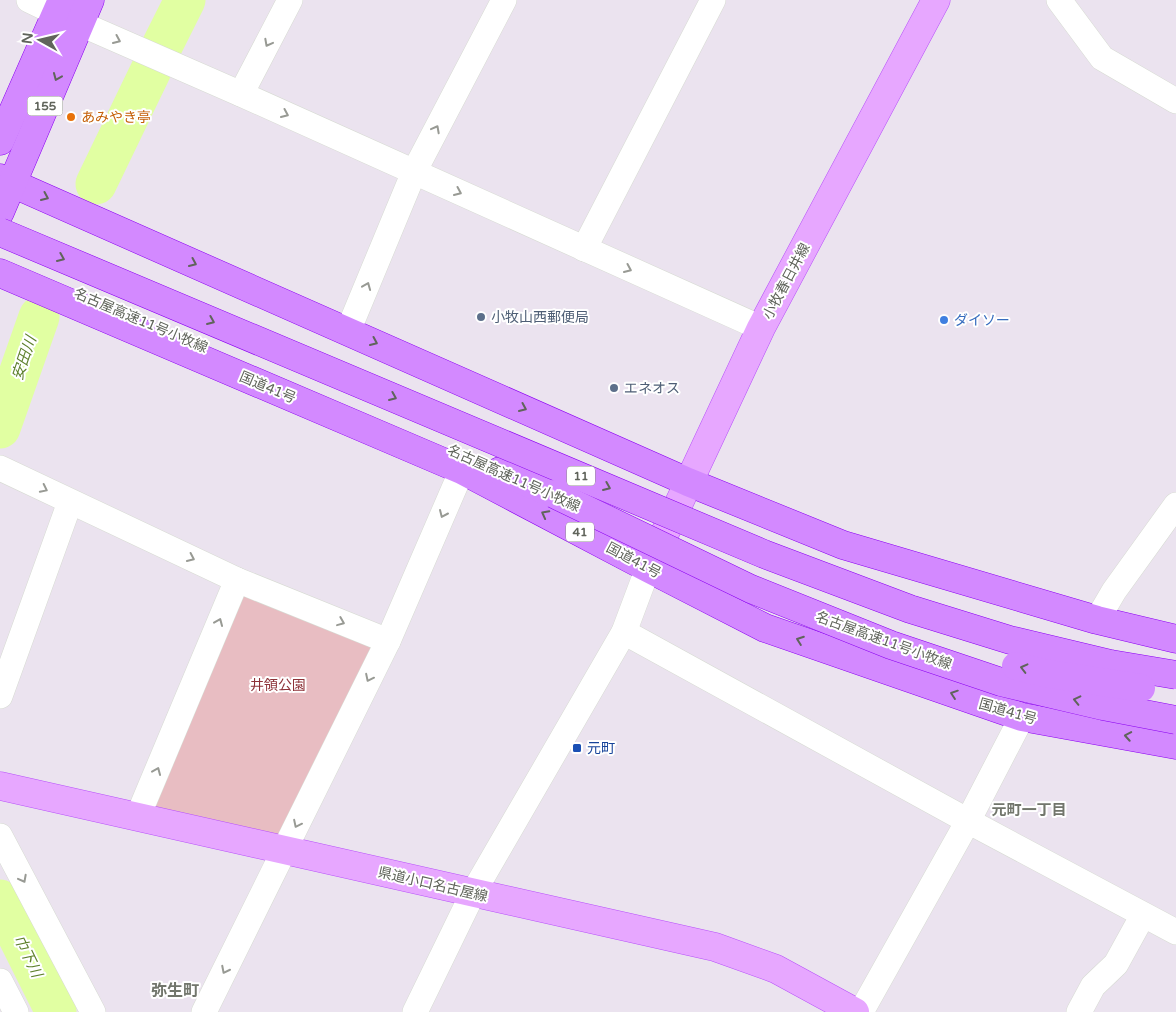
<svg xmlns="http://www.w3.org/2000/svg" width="1176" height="1012" font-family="'Varela Round','Noto Sans JP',sans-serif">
<rect width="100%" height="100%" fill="#ebe3ef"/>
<path fill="#e8bdc2" d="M237,580L388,641L285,851L138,816Z"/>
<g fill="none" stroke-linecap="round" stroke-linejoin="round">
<g stroke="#e1ffa2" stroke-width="41">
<path d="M161,48L185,0"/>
<path d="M96,184L151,70"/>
<path d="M0,428L39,317"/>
<path d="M0,900L56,1012"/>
</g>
<defs>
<g id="minor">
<path d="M29,0L56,13L241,94L761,328"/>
<path d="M1059,0L1102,58L1176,101"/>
<path d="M241,94L290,0"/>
<path d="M584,249L713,0"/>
<path d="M348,331L414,172L504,0"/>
<path d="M0,468L237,580L388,641"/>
<path d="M1097,620L1114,591L1176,505"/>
<path d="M624,632L968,821L1176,932"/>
<path d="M0,696L70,502"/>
<path d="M138,816L237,580"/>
<path d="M0,836L93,1012"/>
<path d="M0,981L16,1012"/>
<path d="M204,1012L388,641L462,470"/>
<path d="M415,1012L473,893L624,632L648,568"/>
<path d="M861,1012L968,821L1022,717"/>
<path d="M1079,1012L1093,986L1116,964L1143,915"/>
</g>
<g id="major">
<path d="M649,567L761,328L936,0"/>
<path d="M0,786L715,947L776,969L855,1012"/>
</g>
<g id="highway">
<path d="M0,141L62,0"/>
<path d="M0,178L688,482L843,545L1097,620L1176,639"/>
<path d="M0,212L90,0"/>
<path d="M0,273L462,470L648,568L765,628L1022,717L1176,745"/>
<path d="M500,471L554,494"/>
</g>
</defs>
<use href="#minor" stroke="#d7dbd3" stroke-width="26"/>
<use href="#major" stroke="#b651f9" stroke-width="29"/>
<use href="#highway" stroke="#8a00f1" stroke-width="29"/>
<use href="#minor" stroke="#fff" stroke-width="25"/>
<use href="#major" stroke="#e7a7ff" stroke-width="28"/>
<use href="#highway" stroke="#d389ff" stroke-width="28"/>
<defs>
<g id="highway-bridge">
<path d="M0,232L764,554L910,609L1010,640L1111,664L1176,675"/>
<path d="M554,494L751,589L891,645L1001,682L1103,706L1176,720"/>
<path d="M1016,666L1044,673L1141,688"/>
</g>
</defs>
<use href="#highway-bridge" stroke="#8a00f1" stroke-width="29" stroke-linecap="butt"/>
<use href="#highway-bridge" stroke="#d389ff" stroke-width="28"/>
</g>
<defs><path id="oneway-chevron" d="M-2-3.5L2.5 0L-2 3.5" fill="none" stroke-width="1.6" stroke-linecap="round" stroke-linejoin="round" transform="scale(1.25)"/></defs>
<g stroke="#989a94">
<use href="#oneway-chevron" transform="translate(117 40) rotate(24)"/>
<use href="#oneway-chevron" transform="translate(268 43) rotate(118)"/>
<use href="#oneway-chevron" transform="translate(285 114) rotate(24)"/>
<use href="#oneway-chevron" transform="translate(436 129) rotate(-62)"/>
<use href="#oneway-chevron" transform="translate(458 192) rotate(24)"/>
<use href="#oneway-chevron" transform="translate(628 269) rotate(24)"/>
<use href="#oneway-chevron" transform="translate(367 286) rotate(-68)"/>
<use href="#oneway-chevron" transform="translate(44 489) rotate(26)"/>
<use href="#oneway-chevron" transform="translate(443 514) rotate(114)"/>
<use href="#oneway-chevron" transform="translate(191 558) rotate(25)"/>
<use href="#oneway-chevron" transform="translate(219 622) rotate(-67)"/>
<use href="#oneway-chevron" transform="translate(341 622) rotate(22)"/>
<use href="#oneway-chevron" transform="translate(369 678) rotate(116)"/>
<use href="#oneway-chevron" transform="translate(157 771) rotate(-67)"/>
<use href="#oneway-chevron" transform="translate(297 824) rotate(116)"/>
<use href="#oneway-chevron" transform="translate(23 879) rotate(62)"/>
<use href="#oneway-chevron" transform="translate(225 970) rotate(117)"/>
</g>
<g stroke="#60645b">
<use href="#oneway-chevron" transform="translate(57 77) rotate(113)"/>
<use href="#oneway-chevron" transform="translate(45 197) rotate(24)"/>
<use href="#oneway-chevron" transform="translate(61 258) rotate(23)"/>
<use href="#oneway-chevron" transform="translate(193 263) rotate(24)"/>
<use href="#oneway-chevron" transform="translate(211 321) rotate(23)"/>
<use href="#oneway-chevron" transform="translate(374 342) rotate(24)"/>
<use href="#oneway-chevron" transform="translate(393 397) rotate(23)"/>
<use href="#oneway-chevron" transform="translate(523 408) rotate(24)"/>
<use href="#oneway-chevron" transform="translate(607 487) rotate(23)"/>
<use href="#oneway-chevron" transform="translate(545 514) rotate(-152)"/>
<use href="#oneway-chevron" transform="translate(800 640) rotate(-160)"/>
<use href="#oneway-chevron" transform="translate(1024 668) rotate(-166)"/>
<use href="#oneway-chevron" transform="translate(954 694) rotate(-161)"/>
<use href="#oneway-chevron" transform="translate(1077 700) rotate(-167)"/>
<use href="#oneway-chevron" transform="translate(1128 736) rotate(-170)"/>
</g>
<circle fill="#e8710a" stroke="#fff" stroke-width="2" cx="71" cy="117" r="5"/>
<g fill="#5c6f8a" stroke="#fff" stroke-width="2">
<circle cx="481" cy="317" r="5"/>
<circle cx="614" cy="388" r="5"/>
</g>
<circle fill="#3f7fe0" stroke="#fff" stroke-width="2" cx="944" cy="320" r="5"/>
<rect fill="#1a4fb4" stroke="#fff" stroke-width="2" x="572" y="743" width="10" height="10" rx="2.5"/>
<g text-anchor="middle" stroke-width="4" stroke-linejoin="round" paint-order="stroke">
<g fill="#fff" stroke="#90928c" stroke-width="1">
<rect x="27.5" y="96.5" width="35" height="19" rx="4"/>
<rect x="567" y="466.5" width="28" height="19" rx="4"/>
<rect x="566" y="522.5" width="28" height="19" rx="4"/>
</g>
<g font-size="12" font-weight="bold" fill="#60645b">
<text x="45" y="110">155</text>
<text x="581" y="480">11</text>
<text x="580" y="536">41</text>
</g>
<g font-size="14" fill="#c56008" stroke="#fff" text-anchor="start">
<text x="81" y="122">あみやき亭</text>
</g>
<g font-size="14" fill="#60645b" stroke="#fff">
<text transform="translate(786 281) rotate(-62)" y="5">小牧春日井線</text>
<text transform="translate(141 320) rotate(23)" y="5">名古屋高速11号小牧線</text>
<text transform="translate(268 387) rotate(23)" y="5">国道41号</text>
<text transform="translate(514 478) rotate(24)" y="5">名古屋高速11号小牧線</text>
<text transform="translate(634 560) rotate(28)" y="5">国道41号</text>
<text transform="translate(884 640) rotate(20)" y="5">名古屋高速11号小牧線</text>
<text transform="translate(1008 711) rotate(16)" y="5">国道41号</text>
<text transform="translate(433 884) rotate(13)" y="5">県道小口名古屋線</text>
</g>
<g font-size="14" fill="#4e5e75" stroke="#fff" text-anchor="start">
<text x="491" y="322">小牧山西郵便局</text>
<text x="624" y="393">エネオス</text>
</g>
<g font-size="14" fill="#366cbe" stroke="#fff" text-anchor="start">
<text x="954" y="325">ダイソー</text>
</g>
<g font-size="14" fill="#8d3238" stroke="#fff">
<text x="278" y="690">井領公園</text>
</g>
<g font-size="14" fill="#164399" stroke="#fff" text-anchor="start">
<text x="587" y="753">元町</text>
</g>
<g font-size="15" font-style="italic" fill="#5e802c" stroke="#fff">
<text transform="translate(24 358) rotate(-71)" y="5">安田川</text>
<text transform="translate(28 956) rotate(64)" y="5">巾下川</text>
</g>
<g font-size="15" font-weight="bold" fill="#72766c" stroke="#fff">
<text x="1029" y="815">元町一丁目</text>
</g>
<g font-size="16" font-weight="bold" fill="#72766c" stroke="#fff">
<text x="175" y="996">弥生町</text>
</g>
</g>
<g transform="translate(40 40) rotate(278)" stroke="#ffffff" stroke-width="4" paint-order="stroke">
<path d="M0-4L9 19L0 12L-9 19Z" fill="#60645b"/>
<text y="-8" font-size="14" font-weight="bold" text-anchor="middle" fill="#60645b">N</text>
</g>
</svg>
